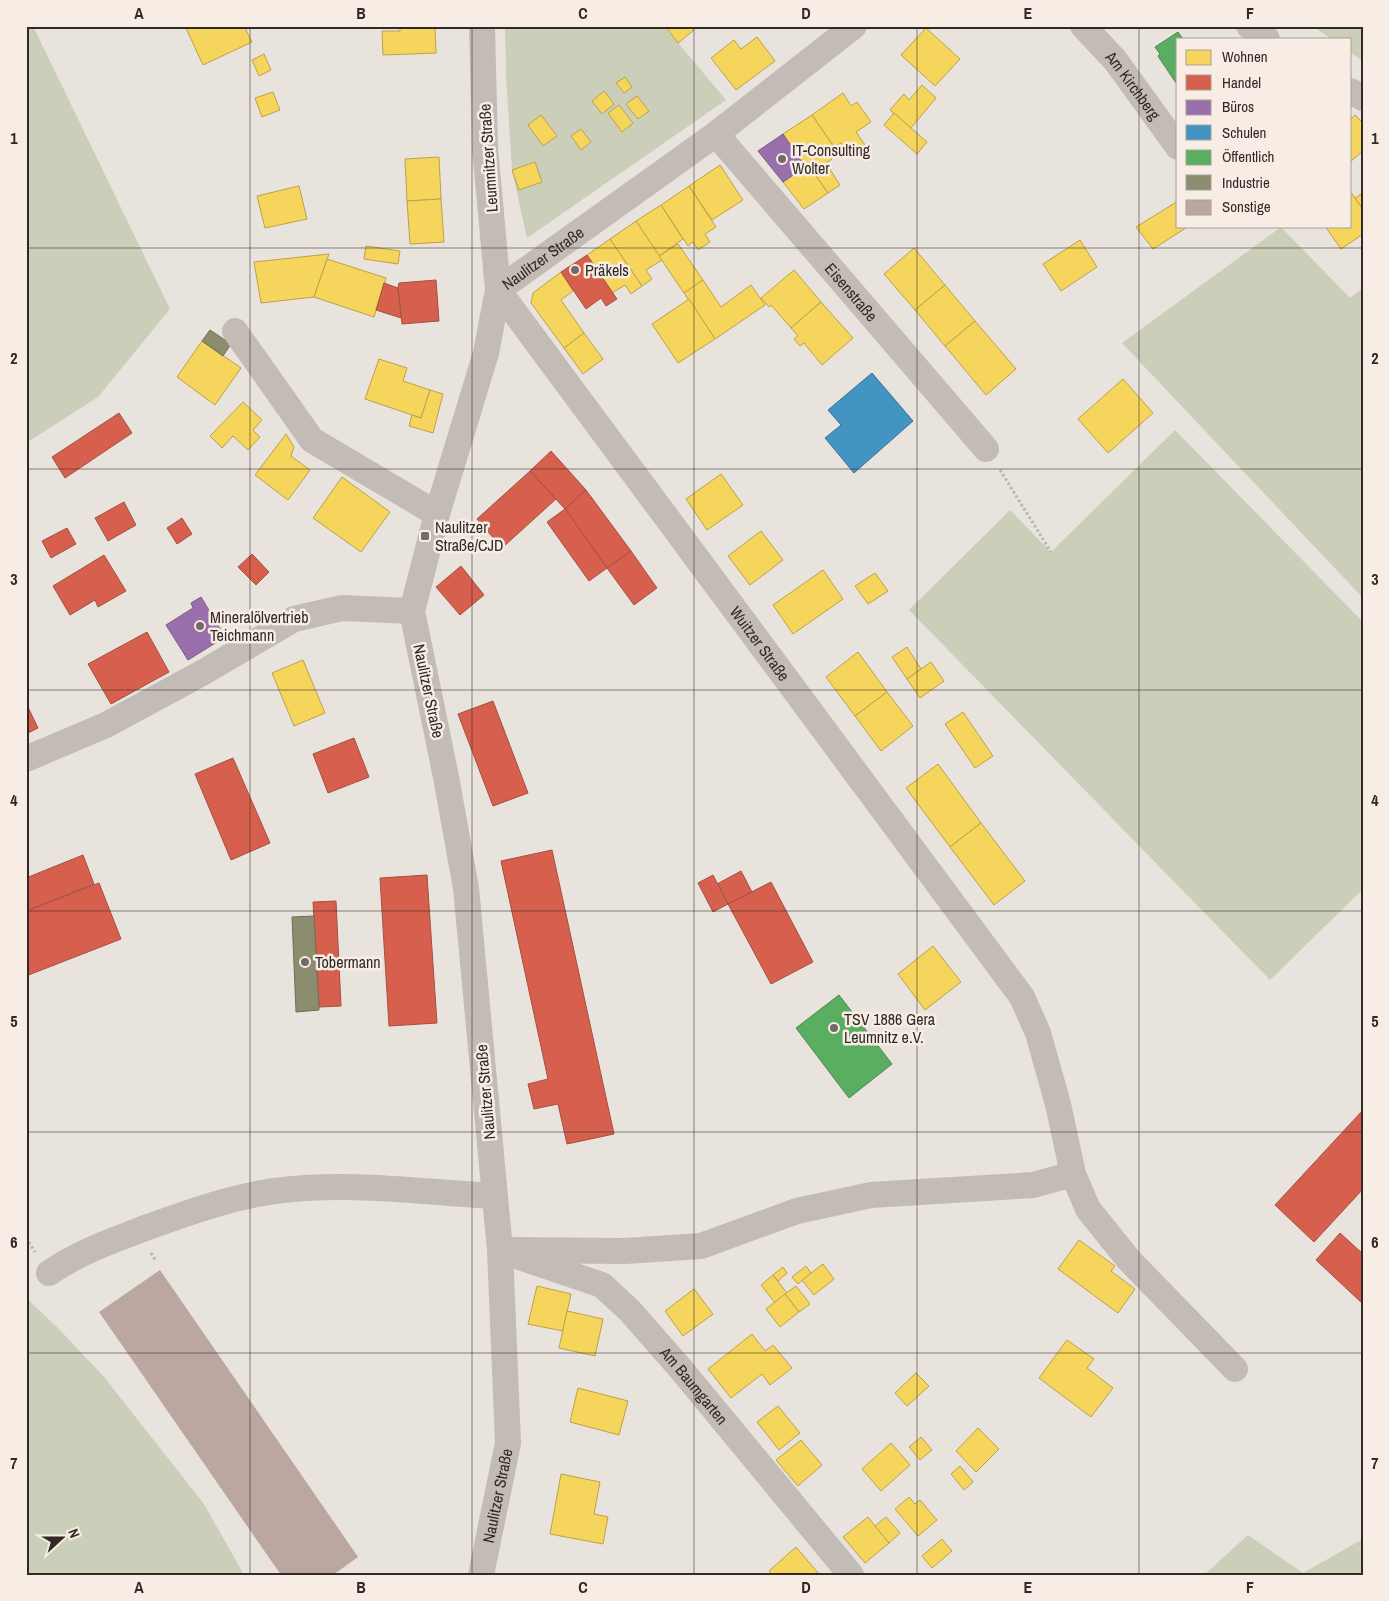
<svg xmlns="http://www.w3.org/2000/svg" width="1389" height="1601" font-family="'Archivo Narrow',sans-serif">
<rect width="100%" height="100%" fill="#e9e3dd"/>
<g fill="#cbceb8">
<path d="M26,26H33L170,309L98,397L26,443Z"/>
<path d="M505,26H664L726,100L527,238L512,170L506,76Z"/>
<path d="M1313,26H1363V61L1350,52V39H1331Z"/>
<path d="M1281,227L1350,298L1363,288V598L1122,343Z"/>
<path d="M1175,430L1363,622V889L1270,980L909,610L1010,510L1051,552Z"/>
<path d="M26,1298L57,1327L104,1377L204,1504L244,1575H26Z"/>
<path d="M1248,1535L1303,1573L1363,1539V1575H1204Z"/>
</g>
<g fill="#f6d55c" stroke="#bba14c">
<path d="M185,26H244L252,42L203,65Z"/>
<path d="M400,26H435L436,53L383,55L382,31H400Z"/>
<path d="M665,26H691L694,30L678,43Z"/>
<path d="M926,28L960,59L935,86L901,55Z"/>
<path d="M757,37L775,61L736,90L711,58L734,40L741,49Z"/>
<path d="M264,54L271,70L259,76L252,60Z"/>
<path d="M625,77L632,87L624,93L616,83Z"/>
<path d="M922,85L936,98L911,128L890,110L904,94L909,100Z"/>
<path d="M604,91L614,104L602,114L592,101Z"/>
<path d="M273,92L280,110L262,117L255,98Z"/>
<path d="M843,93L851,106L857,102L871,122L856,132L865,145L850,156L841,143L834,147L812,115Z"/>
<path d="M637,96L649,111L638,119L626,104Z"/>
<path d="M619,105L633,123L622,132L608,113Z"/>
<path d="M894,113L927,142L917,154L884,125Z"/>
<path d="M541,115L557,136L543,146L528,125Z"/>
<path d="M812,115L834,147L827,152L832,159L813,172L808,165L805,167L783,134Z"/>
<path d="M1355,115L1363,123V151L1350,162V120Z"/>
<path d="M581,129L591,142L581,150L571,136Z"/>
<path d="M439,157L441,199L407,201L405,159Z"/>
<path d="M535,162L542,182L519,190L512,170Z"/>
<path d="M826,163L840,185L828,193L813,172Z"/>
<path d="M720,165L743,200L712,220L689,186Z"/>
<path d="M808,165L828,193L804,209L783,182Z"/>
<path d="M299,186L307,219L265,228L257,196Z"/>
<path d="M689,186L716,227L705,234L710,242L698,250L693,242L688,246L661,205Z"/>
<path d="M1350,191L1363,209V234L1341,249L1325,226H1350Z"/>
<path d="M1363,193V209L1355,198Z"/>
<path d="M441,199L444,242L410,244L407,201Z"/>
<path d="M1178,201V226H1189L1153,249L1136,227Z"/>
<path d="M661,205L683,239L659,256L636,221Z"/>
<path d="M636,221L662,260L646,270L652,279L642,286L610,239Z"/>
<path d="M610,239L642,286L631,294L625,285L612,293L587,255Z"/>
<path d="M1080,240L1097,267L1061,291L1043,264Z"/>
<path d="M678,244L703,280L684,293L659,256Z"/>
<path d="M366,246L400,251L398,264L364,259Z"/>
<path d="M914,248L945,285L915,310L884,274Z"/>
<path d="M329,254L314,297L261,303L254,262Z"/>
<path d="M327,259L386,278L374,317L314,297Z"/>
<path d="M794,270L821,302L791,328L771,305L769,307L761,298Z"/>
<path d="M561,272L573,291L561,300L584,333L564,348L531,303L533,293Z"/>
<path d="M703,280L721,307L751,285L765,305L715,339L684,293Z"/>
<path d="M945,285L975,321L945,346L915,310Z"/>
<path d="M689,299L715,339L678,363L652,324Z"/>
<path d="M821,302L853,338L822,365L804,343L800,346L794,339L798,336L791,328Z"/>
<path d="M975,321L1016,369L986,395L945,346Z"/>
<path d="M584,333L603,359L583,374L564,348Z"/>
<path d="M202,341L241,368L215,405L177,377Z"/>
<path d="M379,359L407,368L403,381L430,390L421,418L365,399Z"/>
<path d="M1123,379L1153,413L1108,453L1078,419Z"/>
<path d="M430,390L443,394L433,433L409,426L412,415L421,418Z"/>
<path d="M243,402L262,420L253,430L260,437L248,450L233,436L222,448L210,436Z"/>
<path d="M286,434L294,447L291,456L310,470L288,500L255,475Z"/>
<path d="M721,474L743,505L707,530L686,499Z"/>
<path d="M342,477L390,512L361,552L313,518Z"/>
<path d="M761,531L783,560L750,585L728,556Z"/>
<path d="M823,570L843,599L793,634L773,605Z"/>
<path d="M875,573L888,591L868,604L855,586Z"/>
<path d="M907,647L921,669L907,679L892,657Z"/>
<path d="M858,652L887,692L855,716L826,677Z"/>
<path d="M303,660L325,713L294,726L272,673Z"/>
<path d="M931,662L944,681L920,698L907,679Z"/>
<path d="M887,692L913,726L881,751L855,716Z"/>
<path d="M963,712L993,756L975,768L945,724Z"/>
<path d="M938,764L981,823L950,847L906,788Z"/>
<path d="M981,823L1025,881L994,905L950,847Z"/>
<path d="M933,946L961,982L925,1010L898,974Z"/>
<path d="M1079,1240L1115,1266L1111,1271L1135,1289L1118,1313L1058,1269Z"/>
<path d="M823,1264L834,1279L814,1295L802,1280Z"/>
<path d="M806,1266L811,1273L798,1284L792,1277Z"/>
<path d="M783,1267L787,1273L778,1281L773,1275Z"/>
<path d="M773,1275L787,1293L775,1303L761,1285Z"/>
<path d="M537,1286L571,1294L563,1331L528,1324Z"/>
<path d="M796,1286L810,1304L799,1312L785,1294Z"/>
<path d="M694,1289L713,1314L683,1336L665,1311Z"/>
<path d="M785,1294L799,1312L780,1327L766,1309Z"/>
<path d="M567,1311L603,1319L595,1356L559,1348Z"/>
<path d="M752,1334L765,1351L773,1345L792,1368L770,1385L762,1374L731,1398L708,1369Z"/>
<path d="M1067,1340L1094,1359L1087,1368L1113,1388L1091,1417L1039,1378Z"/>
<path d="M916,1373L929,1386L907,1406L895,1393Z"/>
<path d="M578,1388L628,1401L619,1435L570,1422Z"/>
<path d="M778,1406L800,1433L779,1450L757,1422Z"/>
<path d="M978,1428L999,1449L976,1472L956,1451Z"/>
<path d="M921,1437L932,1450L920,1460L909,1447Z"/>
<path d="M801,1440L822,1465L798,1486L776,1460Z"/>
<path d="M891,1443L910,1465L881,1491L862,1469Z"/>
<path d="M960,1466L973,1482L964,1490L951,1474Z"/>
<path d="M561,1474L600,1482L594,1514L608,1517L603,1544L550,1534Z"/>
<path d="M909,1497L915,1504L920,1500L937,1520L918,1536L895,1509Z"/>
<path d="M868,1517L889,1543L865,1563L843,1537Z"/>
<path d="M886,1517L900,1533L889,1543L875,1526Z"/>
<path d="M942,1539L952,1551L932,1568L922,1556Z"/>
<path d="M796,1547L819,1574L772,1575L769,1571Z"/>
</g>
<g fill="#d6604d" stroke="#a55041">
<path d="M587,255L617,299L606,306L601,298L586,309L561,272Z"/>
<path d="M436,280L439,321L402,324L398,288L399,283Z"/>
<path d="M384,283L398,288L401,318L376,310Z"/>
<path d="M119,413L132,433L65,478L52,457Z"/>
<path d="M551,451L586,490L565,509L530,471Z"/>
<path d="M530,471L556,499L502,548L477,519Z"/>
<path d="M586,490L631,551L607,568L565,509Z"/>
<path d="M124,502L136,525L108,541L95,518Z"/>
<path d="M565,509L607,568L589,581L547,522Z"/>
<path d="M182,518L192,534L177,544L167,528Z"/>
<path d="M67,528L76,544L51,558L42,541Z"/>
<path d="M631,551L657,588L634,605L607,568Z"/>
<path d="M252,554L269,572L256,585L238,567Z"/>
<path d="M104,555L126,591L98,607L95,600L70,615L53,586Z"/>
<path d="M461,566L484,595L460,615L436,587Z"/>
<path d="M147,632L169,672L111,704L88,664Z"/>
<path d="M493,701L528,793L493,806L458,714Z"/>
<path d="M26,703L38,728L26,734Z"/>
<path d="M354,738L369,777L328,793L313,754Z"/>
<path d="M233,758L270,843L231,860L195,774Z"/>
<path d="M552,850L614,1134L567,1144L558,1104L534,1109L528,1084L548,1079L501,861Z"/>
<path d="M83,855L94,884L26,911V878Z"/>
<path d="M741,871L752,892L728,904L717,884Z"/>
<path d="M427,875L437,1023L389,1026L380,878Z"/>
<path d="M713,875L728,904L713,912L698,883Z"/>
<path d="M771,882L813,962L771,984L728,904Z"/>
<path d="M99,883L121,939L26,976V911Z"/>
<path d="M336,901L341,1006L319,1007L313,902Z"/>
<path d="M1363,1110V1189L1314,1242L1275,1205Z"/>
<path d="M1340,1233L1363,1254V1304L1316,1260Z"/>
</g>
<g fill="#9970ab" stroke="#7a5b83">
<path d="M783,134L805,167L783,182L758,151Z"/>
<path d="M201,597L225,637L188,660L166,625L193,608L191,603Z"/>
</g>
<path fill="#4393c3" stroke="#3e7394" d="M872,373L913,421L854,473L825,438L841,425L828,410Z"/>
<g fill="#5aae61" stroke="#4e864f">
<path d="M1178,32L1183,39H1178V86L1158,56L1160,54L1155,47Z"/>
<path d="M839,995L892,1064L849,1098L796,1028Z"/>
</g>
<g fill="#8c8c6e" stroke="#716e58">
<path d="M210,330L231,344L223,356L202,341Z"/>
<path d="M314,916L319,1010L296,1012L292,917Z"/>
</g>
<path fill="#bba7a0" d="M160,1270L358,1557L333,1575H281L99,1312Z"/>
<g fill="none" stroke-linecap="round" stroke-linejoin="round">
<g stroke="#bbb4af" stroke-width="3" stroke-dasharray="2.5 2.5" stroke-linecap="butt">
<path d="M1000,470L1051,552"/>
<path d="M26,1238L35,1252"/>
<path d="M151,1253L156,1261"/>
</g>
<g stroke="#c2bbb6" stroke-width="26">
<path id="s1" d="M1083,26L1115,60L1178,147"/>
<path d="M1249,26L1267,39"/>
<path d="M1350,91L1363,98"/>
<path id="s2" d="M716,134L986,449"/>
<path id="s3" d="M498,290L1022,997L1038,1033L1058,1104L1073,1174L1088,1209L1129,1260L1235,1369"/>
<path id="s4" d="M498,290L716,134L854,26"/>
<path d="M235,331L312,440L437,514"/>
<path d="M26,759L106,725L202,673L294,619L342,608L412,611"/>
<path d="M500,1250L625,1251L701,1246L797,1211L871,1195L1033,1185L1073,1174"/>
<path id="s5" d="M522,1258L602,1285L630,1311L680,1368L851,1575"/>
<path d="M49,1273C79,1252 114,1240 148,1227C190,1212 231,1197 275,1191C347,1181 422,1192 494,1196"/>
<path id="s6" d="M481,1575L508,1443L500,1250L466,888L446,777L412,611L437,514L486,353L498,290L485,148L482,26"/>
</g>
</g>
<path fill="none" stroke="#322926" stroke-width="1" stroke-opacity="0.55" d="M250,26V1575M472,26V1575M694,26V1575M917,26V1575M1139,26V1575M26,248H1363M26,469H1363M26,690H1363M26,911H1363M26,1132H1363M26,1353H1363"/>
<g fill="#726a66" stroke="#f7ede4" stroke-width="2">
<circle cx="782" cy="159" r="5"/>
<circle cx="575" cy="270" r="5"/>
<rect x="420" y="531" width="10" height="10" rx="2.5"/>
<circle cx="200" cy="626" r="5"/>
<circle cx="305" cy="962" r="5"/>
<circle cx="834" cy="1028" r="5"/>
</g>
<g text-anchor="middle" stroke-width="5" stroke-linejoin="round" paint-order="stroke">
<g font-size="16" fill="#322926" stroke="#f7ede4">
<text dy="6" stroke="none"><textPath href="#s1" startOffset="78">Am Kirchberg</textPath></text>
<text transform="translate(488 158) rotate(-94)" y="6">Leumnitzer Straße</text>
<text dy="6" stroke="none"><textPath href="#s4" startOffset="55">Naulitzer Straße</textPath></text>
<text dy="6" stroke="none"><textPath href="#s2" startOffset="208">Eisenstraße</textPath></text>
<text dy="6" stroke="none"><textPath href="#s3" startOffset="440">Wuitzer Straße</textPath></text>
<text transform="translate(429 691) rotate(78)" y="6">Naulitzer Straße</text>
<text transform="translate(485 1092) rotate(-95)" y="6">Naulitzer Straße</text>
<text dy="6" stroke="none"><textPath href="#s5" startOffset="221">Am Baumgarten</textPath></text>
<text dy="6" stroke="none"><textPath href="#s6" startOffset="81">Naulitzer Straße</textPath></text>
</g>
<g font-size="16" fill="#322926" stroke="#f7ede4" text-anchor="start">
<text x="792" y="156">IT-Consulting<tspan x="792" dy="18">Wolter</tspan></text>
<text x="585" y="276">Präkels</text>
<text x="435" y="533">Naulitzer<tspan x="435" dy="18">Straße/CJD</tspan></text>
<text x="210" y="623">Mineralölvertrieb<tspan x="210" dy="18">Teichmann</tspan></text>
<text x="315" y="968">Tobermann</text>
<text x="844" y="1025">TSV 1886 Gera<tspan x="844" dy="18">Leumnitz e.V.</tspan></text>
</g>
</g>
<rect width="1389" height="1601" fill="none" stroke="#f7ede4" stroke-width="55"/>
<rect x="1176" y="38" width="175" height="190" fill="#f7ede4" stroke="#a89f98"/>
<rect x="1186" y="50" width="25" height="15" fill="#f6d55c" stroke="#a89f98"/>
<text x="1222" y="62" font-size="15" fill="#322926">Wohnen</text>
<rect x="1186" y="75" width="25" height="15" fill="#d6604d" stroke="#a89f98"/>
<text x="1222" y="88" font-size="15" fill="#322926">Handel</text>
<rect x="1186" y="100" width="25" height="15" fill="#9970ab" stroke="#a89f98"/>
<text x="1222" y="112" font-size="15" fill="#322926">Büros</text>
<rect x="1186" y="125" width="25" height="15" fill="#4393c3" stroke="#a89f98"/>
<text x="1222" y="138" font-size="15" fill="#322926">Schulen</text>
<rect x="1186" y="150" width="25" height="15" fill="#5aae61" stroke="#a89f98"/>
<text x="1222" y="162" font-size="15" fill="#322926">Öffentlich</text>
<rect x="1186" y="175" width="25" height="15" fill="#8c8c6e" stroke="#a89f98"/>
<text x="1222" y="188" font-size="15" fill="#322926">Industrie</text>
<rect x="1186" y="200" width="25" height="15" fill="#bba7a0" stroke="#a89f98"/>
<text x="1222" y="212" font-size="15" fill="#322926">Sonstige</text>
<g transform="translate(62 1538) rotate(69)" stroke="#f7ede4" stroke-width="4" paint-order="stroke">
<path d="M0-4L9 19L0 12L-9 19Z" fill="#322926"/>
<text y="-8" font-size="14" font-weight="bold" text-anchor="middle" fill="#322926">N</text>
</g>
<rect x="28" y="28" width="1334" height="1546" fill="none" stroke="#322926" stroke-width="2"/>
<g font-size="16" text-anchor="middle" font-weight="bold" fill="#322926">
<text x="139" y="19">A</text>
<text x="361" y="19">B</text>
<text x="583" y="19">C</text>
<text x="806" y="19">D</text>
<text x="1028" y="19">E</text>
<text x="1250" y="19">F</text>
<text x="14" y="144">1</text>
<text x="1375" y="144">1</text>
<text x="14" y="364">2</text>
<text x="1375" y="364">2</text>
<text x="14" y="585">3</text>
<text x="1375" y="585">3</text>
<text x="14" y="806">4</text>
<text x="1375" y="806">4</text>
<text x="14" y="1027">5</text>
<text x="1375" y="1027">5</text>
<text x="14" y="1248">6</text>
<text x="1375" y="1248">6</text>
<text x="14" y="1469">7</text>
<text x="1375" y="1469">7</text>
<text x="139" y="1593">A</text>
<text x="361" y="1593">B</text>
<text x="583" y="1593">C</text>
<text x="806" y="1593">D</text>
<text x="1028" y="1593">E</text>
<text x="1250" y="1593">F</text>
</g>
</svg>
